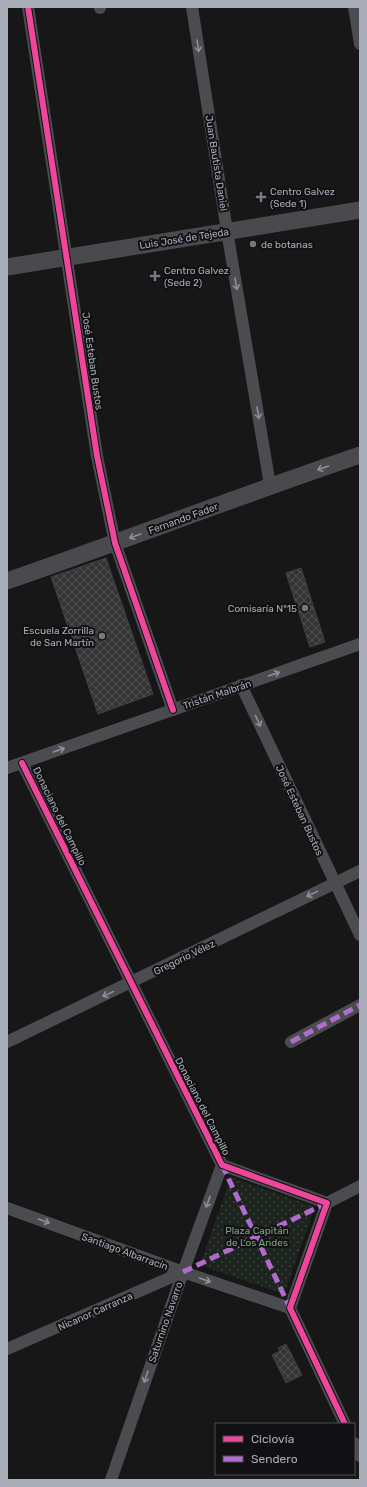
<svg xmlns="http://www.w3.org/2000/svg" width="367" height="1487" font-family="Rubik,sans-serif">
<defs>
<pattern id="green-dots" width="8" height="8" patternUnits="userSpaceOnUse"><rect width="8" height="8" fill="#1d241e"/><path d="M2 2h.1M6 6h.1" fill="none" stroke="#3b413d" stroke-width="1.8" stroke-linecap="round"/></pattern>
<pattern id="building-cross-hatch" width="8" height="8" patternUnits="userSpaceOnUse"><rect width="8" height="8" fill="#353536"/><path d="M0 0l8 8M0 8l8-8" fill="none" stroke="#4f5051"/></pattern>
</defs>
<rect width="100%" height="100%" fill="#171717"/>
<path fill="url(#green-dots)" d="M231,1177L315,1207L284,1294L200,1265Z"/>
<g fill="url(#building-cross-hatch)" stroke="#3f4043">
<path d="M106,558L153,694L98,714L51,577Z"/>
<path d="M301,568L325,642L310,647L286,573Z"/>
<path d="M286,1344L302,1375L286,1383L272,1355L280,1351L278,1348Z"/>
</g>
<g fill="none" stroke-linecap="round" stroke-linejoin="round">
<g stroke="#4b4c50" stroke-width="12">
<path d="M28,7L97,456L115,543L173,710"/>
<path d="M100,7V8"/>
<path d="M192,7L227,231L270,485"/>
<path d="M354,7L360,44"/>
<path d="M241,685L360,935"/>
<path d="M22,763L222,1165L327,1203L290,1308L345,1424"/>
<path d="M7,768L360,644"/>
<path d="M7,1042L360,871"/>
<path d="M291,1042L360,1005"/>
<path d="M327,1203L360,1186"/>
<path d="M7,1208L183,1272L290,1308"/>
<path d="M7,1349L183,1272"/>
<path d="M354,1443L360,1456"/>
<path d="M111,1480L183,1272L222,1165"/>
</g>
<g stroke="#4a4a4e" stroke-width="17">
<path d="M7,267L360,210"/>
<path d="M7,581C125,540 242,495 360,455"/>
</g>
<g stroke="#b06ccc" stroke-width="5" stroke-dasharray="10 5" stroke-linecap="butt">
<path d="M100,7V8"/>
<path d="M291,1042L360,1005"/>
<path d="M222,1165L290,1308"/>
<path d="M183,1272L327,1203"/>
</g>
<defs>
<g id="cycleway">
<path d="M28,7L97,456L115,543L173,710"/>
<path d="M22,763L222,1165L327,1203L290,1308L345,1424"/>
</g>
</defs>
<use href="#cycleway" stroke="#111113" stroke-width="8"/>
<use href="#cycleway" stroke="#ed469a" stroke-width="6"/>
</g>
<defs><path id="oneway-shaft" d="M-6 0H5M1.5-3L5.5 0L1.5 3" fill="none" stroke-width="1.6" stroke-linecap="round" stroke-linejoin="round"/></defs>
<g stroke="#8c9099">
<use href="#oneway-shaft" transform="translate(198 46) rotate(81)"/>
<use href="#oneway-shaft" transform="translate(236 284) rotate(80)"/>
<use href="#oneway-shaft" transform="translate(258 413) rotate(80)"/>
<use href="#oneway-shaft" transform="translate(274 674) rotate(-19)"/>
<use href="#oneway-shaft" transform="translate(258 721) rotate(65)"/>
<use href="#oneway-shaft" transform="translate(59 750) rotate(-19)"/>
<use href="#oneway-shaft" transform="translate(312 894) rotate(154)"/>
<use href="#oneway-shaft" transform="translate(108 994) rotate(155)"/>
<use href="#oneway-shaft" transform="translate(208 1202) rotate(110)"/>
<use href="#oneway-shaft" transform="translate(44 1221) rotate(20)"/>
<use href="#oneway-shaft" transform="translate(205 1280) rotate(19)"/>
<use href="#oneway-shaft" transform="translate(146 1377) rotate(109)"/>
</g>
<g stroke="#8c8f98">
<use href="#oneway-shaft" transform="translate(323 468) rotate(161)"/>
<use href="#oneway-shaft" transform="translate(135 536) rotate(160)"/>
</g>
<g fill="#757880" stroke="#111113" stroke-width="1.5">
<path d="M259 191h4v4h4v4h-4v4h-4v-4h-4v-4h4z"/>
<circle cx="253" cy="244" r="4"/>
<path d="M153 270h4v4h4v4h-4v4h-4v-4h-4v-4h4z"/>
<circle cx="305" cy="608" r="4"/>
<circle cx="102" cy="636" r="4"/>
</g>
<g text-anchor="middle" stroke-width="4" stroke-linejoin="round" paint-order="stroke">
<g font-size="10" fill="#a8adb8" stroke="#111113">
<text transform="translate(217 163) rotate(81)" y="4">Juan Bautista Daniel</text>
<text transform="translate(184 238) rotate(-9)" y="4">Luis José de Tejeda</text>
<text transform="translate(93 361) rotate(82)" y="4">José Esteban Bustos</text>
<text transform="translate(183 518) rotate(-20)" y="4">Fernando Fader</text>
<text transform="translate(217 694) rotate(-19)" y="4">Tristán Malbrán</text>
<text transform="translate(300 810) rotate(65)" y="4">José Esteban Bustos</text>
<text transform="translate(60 816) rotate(64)" y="4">Donaciano del Campillo</text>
<text transform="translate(184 957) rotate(-26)" y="4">Gregorio Vélez</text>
<text transform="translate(203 1106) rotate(63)" y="4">Donaciano del Campillo</text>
<text transform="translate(125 1251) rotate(20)" y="4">Santiago Albarracín</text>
<text transform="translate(95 1311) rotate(-24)" y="4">Nicanor Carranza</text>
<text transform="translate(165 1322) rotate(-71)" y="4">Saturnino Navarro</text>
</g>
<g font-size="10" fill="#a8adb8" stroke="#111113" text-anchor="start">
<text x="270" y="195">Centro Galvez<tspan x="270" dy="12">(Sede 1)</tspan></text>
<text x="261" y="248">de botanas</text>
<text x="164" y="274">Centro Galvez<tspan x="164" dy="12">(Sede 2)</tspan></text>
<text x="297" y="612" text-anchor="end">Comisaría Nº15</text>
<text x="94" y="634" text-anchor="end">Escuela Zorrilla<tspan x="94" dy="12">de San Martín</tspan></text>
</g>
<g font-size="10" fill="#7fa381" stroke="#111113">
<text x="257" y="1234">Plaza Capitán<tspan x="257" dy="12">de Los Andes</tspan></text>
</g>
</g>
<rect width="367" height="1487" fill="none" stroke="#a8adb8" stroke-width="16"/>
<rect x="215" y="1423" width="140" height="52" fill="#111113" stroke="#4d4f55"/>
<rect x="223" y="1436" width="20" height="6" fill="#ed469a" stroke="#4d4f55"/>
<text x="251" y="1443" font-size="12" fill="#a8adb8">Ciclovía</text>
<rect x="223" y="1456" width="20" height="6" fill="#b06ccc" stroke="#4d4f55"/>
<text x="251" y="1463" font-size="12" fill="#a8adb8">Sendero</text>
</svg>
